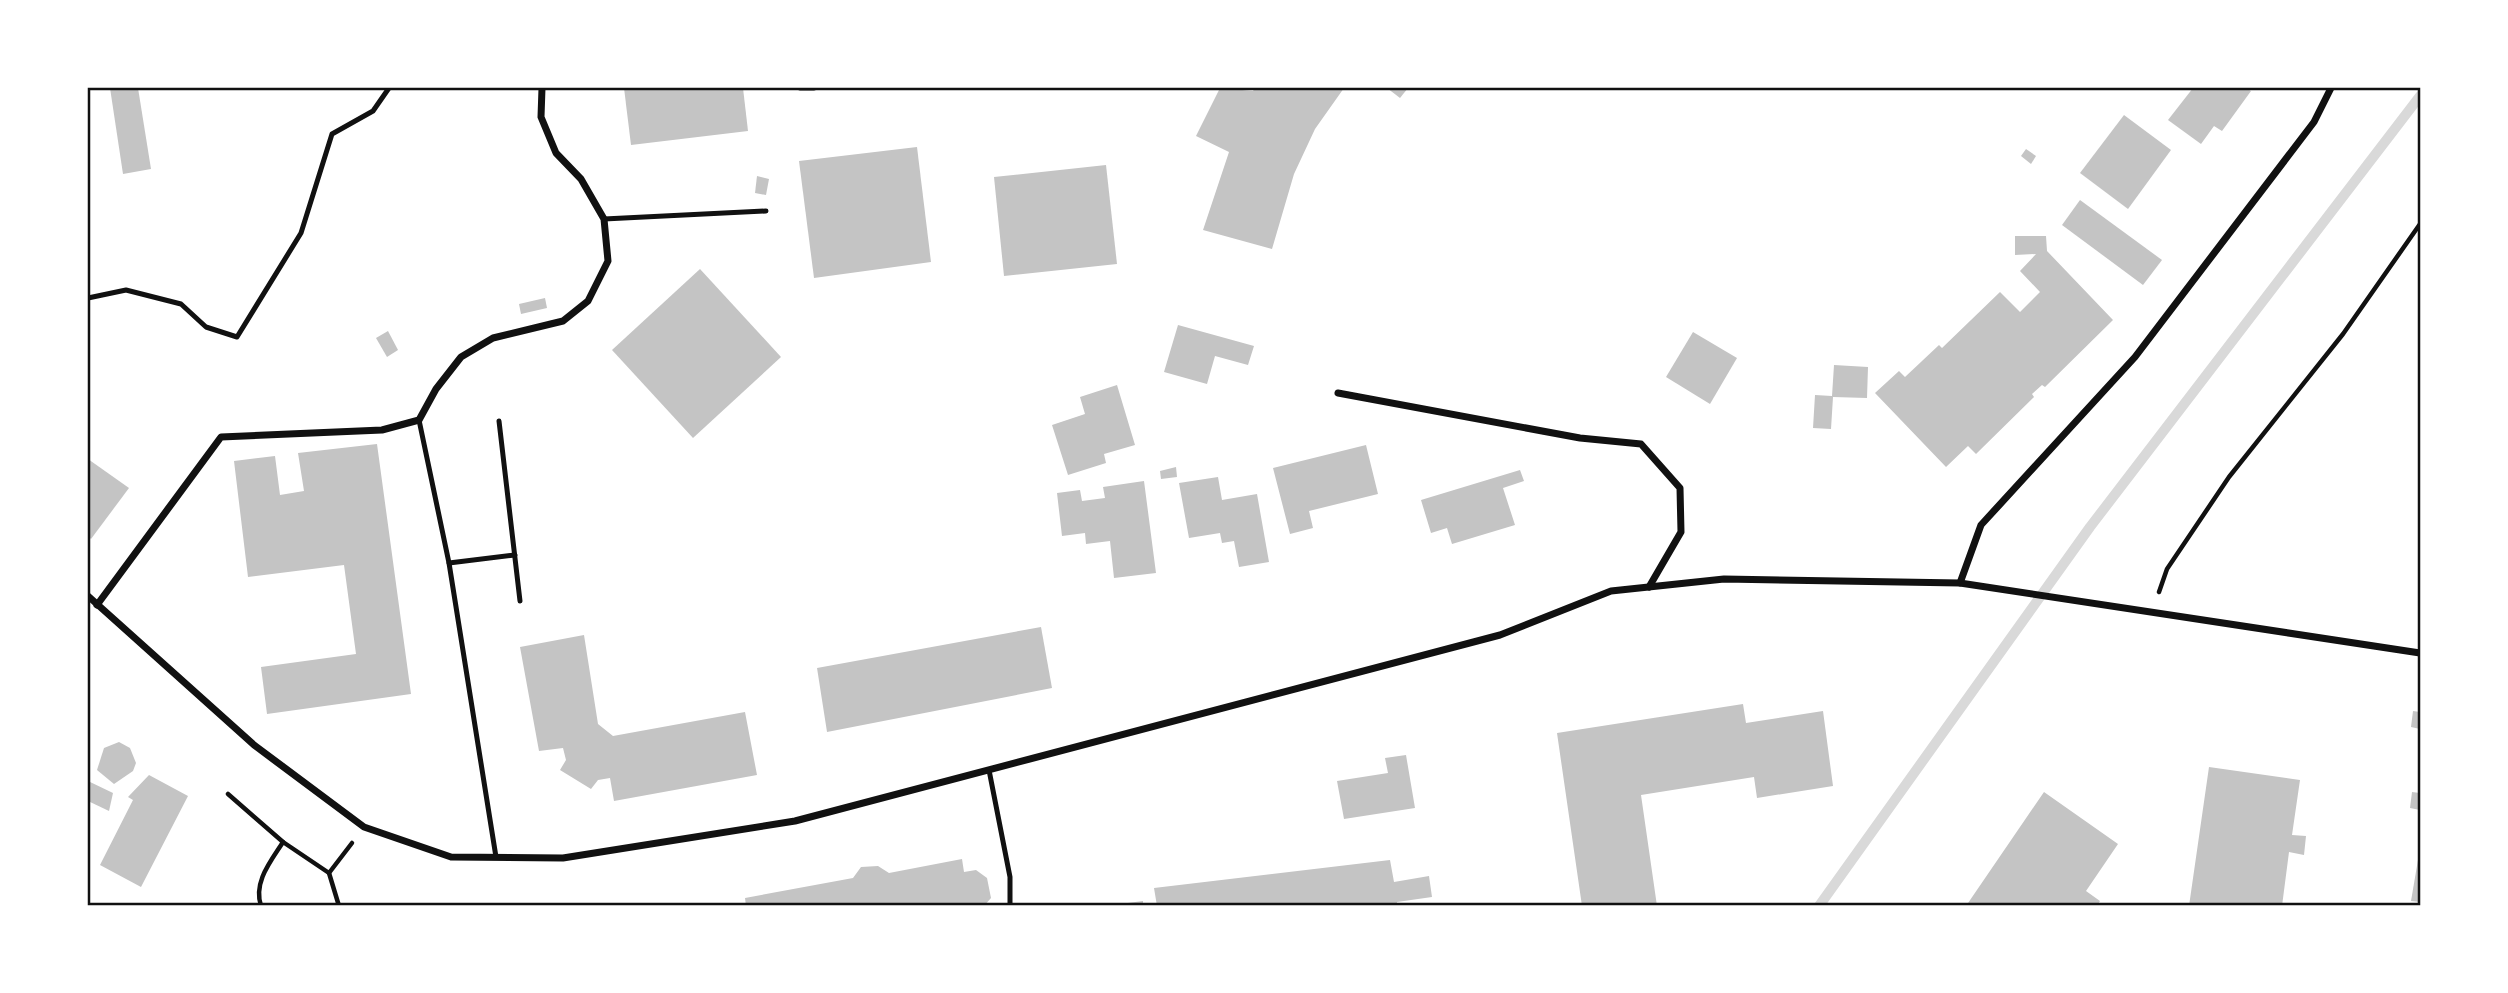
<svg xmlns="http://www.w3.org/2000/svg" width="2508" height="993" font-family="'PT Sans',sans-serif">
<rect width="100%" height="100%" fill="#fff"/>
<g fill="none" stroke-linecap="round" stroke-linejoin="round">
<path stroke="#d9d9d9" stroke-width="10" d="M1819,906L2090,527L2420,96"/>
</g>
<g fill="#c4c4c4">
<path d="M110,88H138L151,169L123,174Z"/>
<path d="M624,88H743L748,131L631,145Z"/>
<path d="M1220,88L1253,91L1255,88H1344L1315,129L1294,174L1272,249L1203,230L1229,152L1196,136Z"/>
<path d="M1387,88H1408L1400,98Z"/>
<path d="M2193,88H2246L2251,91L2222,131L2214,126L2201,144L2168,120Z"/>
<path d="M2124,115L2171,150L2128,209L2080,173Z"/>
<path d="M917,147L931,262L814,278L799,161Z"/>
<path d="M2026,149L2036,156L2031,164L2021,156Z"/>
<path d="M1106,165L1117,264L1004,276L994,177Z"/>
<path d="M757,176L769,179L766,195L755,193Z"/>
<path d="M2080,200L2162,260L2143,285L2062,225Z"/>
<path d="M2015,236H2046L2047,251L2113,320L2045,387L2042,385L2032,394L2034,397L1976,454L1968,446L1946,467L1875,393L1899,371L1905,377L1939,345L1942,348L2000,292L2020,312L2040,292L2020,271L2036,254L2015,255Z"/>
<path d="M700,269L781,357L693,438L612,350Z"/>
<path d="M545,298L547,308L521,314L519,304Z"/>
<path d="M1178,325L1254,346L1248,365L1215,356L1207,384L1164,372Z"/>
<path d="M388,331L398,350L387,357L376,338Z"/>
<path d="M1693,332L1737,358L1710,404L1666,377Z"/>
<path d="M1834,365L1868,367L1867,398L1833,397L1831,429L1813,428L1815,395L1832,396Z"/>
<path d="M1117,385L1135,445L1104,454L1106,463L1068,475L1052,425L1085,414L1080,397Z"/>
<path d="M377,444L411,694L267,714L261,667L356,654L344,565L248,577L234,461L275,456L280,495L304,491L298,453Z"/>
<path d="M1366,445L1378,494L1309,511L1313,528L1290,534L1273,468Z"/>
<path d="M88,459L129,488L91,539L88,536Z"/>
<path d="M1176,467L1177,477L1161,479L1160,471Z"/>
<path d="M1520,470L1524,481L1503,488L1515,525L1452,544L1447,528L1431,533L1421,500Z"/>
<path d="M1218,477L1222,500L1257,494L1269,562L1239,567L1234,541L1222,543L1220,533L1189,538L1179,483Z"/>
<path d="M1144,481L1156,573L1114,578L1110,541L1086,544L1085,533L1062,536L1057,493L1080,490L1082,501L1105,498L1103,487Z"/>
<path d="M1041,627L1052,688L827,732L817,668Z"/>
<path d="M584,635L598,724L613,736L745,712L757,775L614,801L610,778L598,780L591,789L560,770L566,760L563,748L539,751L520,647Z"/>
<path d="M1743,704L1746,723L1823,711L1833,786L1757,798L1754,777L1641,795L1657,906H1582L1557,733Z"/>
<path d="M2413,711L2420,712V729L2411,727Z"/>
<path d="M119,742L130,748L136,763L133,771L114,784L97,770L104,748Z"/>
<path d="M1406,755L1415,808L1344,819L1337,781L1388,773L1385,758Z"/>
<path d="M2209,767L2300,780L2292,835L2306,836L2304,855L2289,852L2282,906H2189Z"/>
<path d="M149,775L188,796L141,887L100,865L133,800L128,797Z"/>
<path d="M88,781L113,793L109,811L88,801Z"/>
<path d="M2044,792L2118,844L2086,891L2100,901L2097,906H1966Z"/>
<path d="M2412,792L2420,793V810L2410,808Z"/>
<path d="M2419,854H2420V902L2411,901Z"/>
<path d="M962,859L964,872L976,870L987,878L991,898L984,906H746L745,898L853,878L861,867L878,866L889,873Z"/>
<path d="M1390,860L1394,882L1429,876L1432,897L1397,902V906H1157L1154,888Z"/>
<path d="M1143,901V906H1121L1120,904Z"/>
</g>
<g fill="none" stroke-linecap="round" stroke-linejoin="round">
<g stroke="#111" stroke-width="4.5">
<path d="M2159,592L2167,569L2229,477L2343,334L2420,224"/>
<path d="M228,794L283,842"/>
<path d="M329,873L339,906"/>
<path d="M261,906C253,882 271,861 283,842L329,873L352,843"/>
</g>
<g stroke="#111" stroke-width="5">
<path d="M800,88H814"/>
<path d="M604,219L766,211"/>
<path d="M88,298L126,290L181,304L206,327L237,337L301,233L332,134L373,111L389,88"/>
<path d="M419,420L449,563L496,857"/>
<path d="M499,421L520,601"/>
<path d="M449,563L515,555"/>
<path d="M989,770L1010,877V906"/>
</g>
<g stroke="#111" stroke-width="7">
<path d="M1338,393L1580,438L1641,444L1680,488L1681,532L1649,587"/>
<path d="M1960,583L1981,525L2135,357L2314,122L2331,88"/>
<path d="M88,596L254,745L364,827L451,857L563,858L795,821L1500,635L1611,591L1724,579L1960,583L2420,653"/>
<path d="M97,605L221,437L382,430L419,420L436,389L461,357L493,338L563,321L588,301L608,261L604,219L581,179L556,153L541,117L542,88"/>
</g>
</g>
<rect width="2508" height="993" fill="none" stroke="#ffffff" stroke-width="178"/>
<rect x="89" y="89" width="2330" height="815" fill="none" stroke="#111" stroke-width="2.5"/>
</svg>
